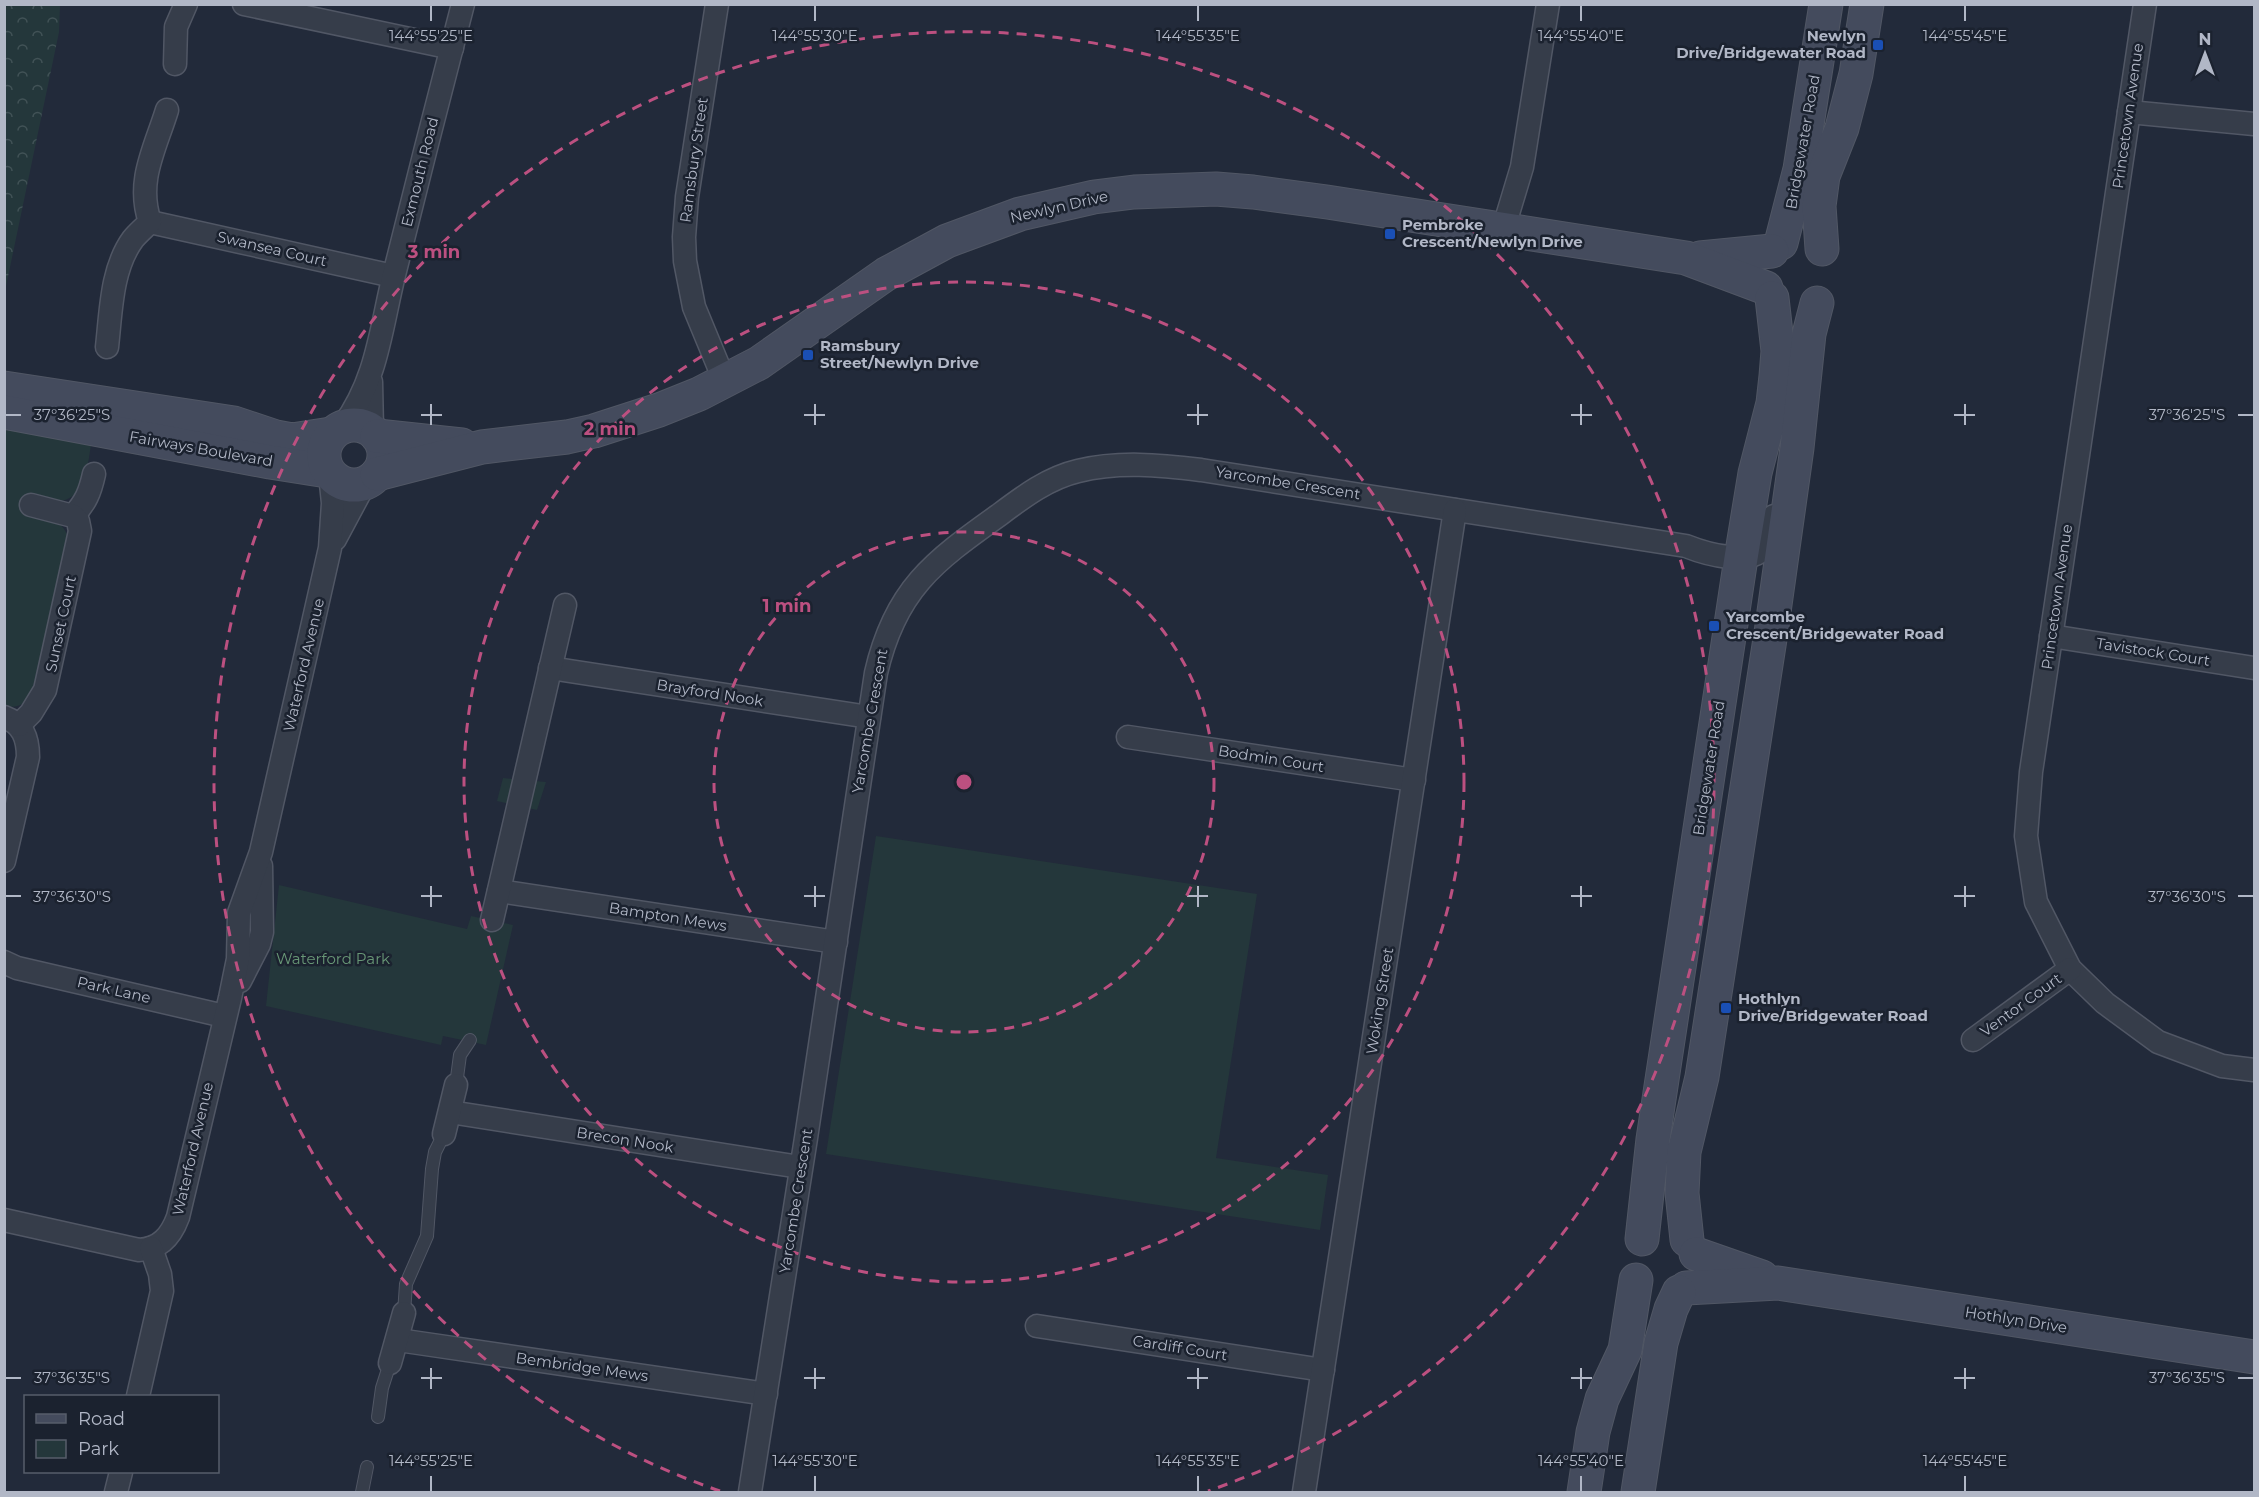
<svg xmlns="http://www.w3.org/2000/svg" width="2259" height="1497" font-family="Montserrat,sans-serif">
<defs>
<pattern id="forest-crowns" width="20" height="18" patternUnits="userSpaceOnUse" patternTransform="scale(1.5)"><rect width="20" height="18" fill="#24373b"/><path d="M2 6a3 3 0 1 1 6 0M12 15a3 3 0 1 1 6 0" fill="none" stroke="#415256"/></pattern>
</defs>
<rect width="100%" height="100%" fill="#222a3a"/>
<g fill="#24373b">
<path d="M4,422L92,439C87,465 88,499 56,502L54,520C64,527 68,532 69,544L36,690C27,702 21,709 4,706Z"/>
<path d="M503,778L546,782L537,810L497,801Z"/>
<path d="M876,836L1257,894L1216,1158L1328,1175L1320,1230L826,1154Z"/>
<path d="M279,885L467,929L471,916L513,925L486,1045L443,1036L441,1045L266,1006Z"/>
</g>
<path fill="url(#forest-crowns)" d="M5,4L60,5L59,32L5,291Z"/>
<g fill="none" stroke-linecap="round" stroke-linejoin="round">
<defs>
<g id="lane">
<path d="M456,1085L460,1055L470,1040"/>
<path d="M404,1313L406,1284L427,1236L432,1169L435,1152L444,1134"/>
<path d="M378,1417L382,1388L390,1363"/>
<path d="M362,1492L367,1467"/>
</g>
<g id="street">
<path d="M244,4L452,48"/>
<path d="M717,4L687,197L684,237L685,261L694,307L725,382"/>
<path d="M2145,4L2031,772L2026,836L2036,902L2070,969L2105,1003L2158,1042L2222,1066L2254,1070"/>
<path d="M175,64L176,27L186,4"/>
<path d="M2129,112L2254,124"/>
<path d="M150,222L393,276"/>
<path d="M1503,230L1522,167L1548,4"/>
<path d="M107,347C111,312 111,269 133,239C138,233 144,228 150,222C136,181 155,149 167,110"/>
<path d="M371,382L372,430"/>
<path d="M343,426C379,377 381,324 396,267C418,179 440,92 463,4"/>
<path d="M73,516C86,502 90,492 94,474"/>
<path d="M335,539L365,483"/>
<path d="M2051,636L2254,668"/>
<path d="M550,668L869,717"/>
<path d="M4,717C23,724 28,738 28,757L4,861"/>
<path d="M19,725L31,713L45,690L80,531L78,521L73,516L31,505"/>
<path d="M1128,737L1414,780"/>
<path d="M499,891L836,942"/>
<path d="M492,920L565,605"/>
<path d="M4,962L17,968L224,1016"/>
<path d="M240,981L259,944L262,932L261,866"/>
<path d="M1973,1040L2070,969"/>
<path d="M450,1112L800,1167"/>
<path d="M444,1134L456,1085"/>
<path d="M4,1220L139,1250C160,1249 171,1236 178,1217L230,998L238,959L239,913L261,852L330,548L333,503L330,474"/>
<path d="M1037,1326L1323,1370"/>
<path d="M398,1340L766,1394"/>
<path d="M390,1363L404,1313"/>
<path d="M138,1396L162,1291L160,1274L151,1248"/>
<path d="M116,1492L121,1472"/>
<path d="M750,1492L806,1138L876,673C895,590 933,562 999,515C1023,497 1048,478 1078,471C1119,461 1160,465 1201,470L1686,546C1706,554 1753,568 1767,544C1772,537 1772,524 1774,516"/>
<path d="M1304,1492L1455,510"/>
</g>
<g id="secondary">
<path d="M1781,243L1800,169L1826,4"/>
<path d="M1822,249L1819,206L1823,176L1842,128L1856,74L1867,4"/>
<path d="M1700,258L1772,251"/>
<path d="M4,388L234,423L276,437L292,440L331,434"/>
<path d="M4,412L270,462L327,471"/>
<circle cx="354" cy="455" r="30"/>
<path d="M377,436L462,445"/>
<path d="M377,474L482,447L567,437L594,431L659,410L699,394L759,363L886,274L947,241L1020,214L1094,197L1134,192L1216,189L1253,192L1327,202L1686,258L1766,288"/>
<path d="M1642,1239L1653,1139L1741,558L1755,473L1773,403L1776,376L1778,351L1772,298"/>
<path d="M1687,1240L1682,1193L1684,1152L1702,1077L1772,626L1797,448L1809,334L1817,303"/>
<path d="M1696,1254L1762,1277"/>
<path d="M1686,1288L1778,1283L2254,1357"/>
<path d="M1584,1492L1593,1432L1602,1399L1625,1350L1636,1280"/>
<path d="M1638,1492L1661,1343L1671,1309L1679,1292"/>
</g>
</defs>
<use href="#lane" stroke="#515765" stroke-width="14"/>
<use href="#street" stroke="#515765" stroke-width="25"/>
<use href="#secondary" stroke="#515765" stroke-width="35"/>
<use href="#lane" stroke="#363d4a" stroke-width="12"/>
<use href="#street" stroke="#363d4a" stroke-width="22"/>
<use href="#secondary" stroke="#444b5d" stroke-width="33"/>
</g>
<path fill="none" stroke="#b1b7c6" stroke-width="2" d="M431,6V21M815,6V21M1198,6V21M1581,6V21M1965,6V21M431,404V425M815,404V425M1198,404V425M1581,404V425M1965,404V425M6,415H21M421,415H442M804,415H825M1187,415H1208M1571,415H1592M1954,415H1975M2238,415H2253M431,886V907M815,886V907M1198,886V907M1581,886V907M1965,886V907M6,896H21M421,896H442M804,896H825M1187,896H1208M1571,896H1592M1954,896H1975M2238,896H2253M431,1368V1389M815,1368V1389M1198,1368V1389M1581,1368V1389M1965,1368V1389M6,1378H21M421,1378H442M804,1378H825M1187,1378H1208M1571,1378H1592M1954,1378H1975M2238,1378H2253M431,1476V1491M815,1476V1491M1198,1476V1491M1581,1476V1491M1965,1476V1491"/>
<g fill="none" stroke="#bc5080" stroke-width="3" stroke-dasharray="10 8">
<circle cx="964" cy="782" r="250"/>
<circle cx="964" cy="782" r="500"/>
<path d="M720 1491A750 750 0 1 1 1208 1491"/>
</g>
<g fill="#1a4fb4" stroke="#1b222f" stroke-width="2">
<rect x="1872" y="39" width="12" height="12" rx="3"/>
<rect x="1384" y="228" width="12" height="12" rx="3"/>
<rect x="802" y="349" width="12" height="12" rx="3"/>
<rect x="1708" y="620" width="12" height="12" rx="3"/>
<rect x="1720" y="1002" width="12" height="12" rx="3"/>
</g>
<g text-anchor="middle" stroke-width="5" stroke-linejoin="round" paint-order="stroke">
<g font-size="15" font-weight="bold" fill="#b1b7c6" stroke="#1b222f" text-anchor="start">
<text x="1866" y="41" text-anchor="end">Newlyn<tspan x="1866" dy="17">Drive/Bridgewater Road</tspan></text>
<text x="1402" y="230">Pembroke<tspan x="1402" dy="17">Crescent/Newlyn Drive</tspan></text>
<text x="820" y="351">Ramsbury<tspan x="820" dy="17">Street/Newlyn Drive</tspan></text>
<text x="1726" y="622">Yarcombe<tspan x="1726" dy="17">Crescent/Bridgewater Road</tspan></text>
<text x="1738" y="1004">Hothlyn<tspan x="1738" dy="17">Drive/Bridgewater Road</tspan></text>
</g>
<g font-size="15" fill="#b1b7c6" stroke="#1b222f">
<text transform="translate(2128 116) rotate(-82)" y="5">Princetown Avenue</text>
<text transform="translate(1803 142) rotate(-80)" y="5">Bridgewater Road</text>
<text transform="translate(694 160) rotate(-82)" y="5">Ramsbury Street</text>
<text transform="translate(420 172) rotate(-76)" y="5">Exmouth Road</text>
<text transform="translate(1059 207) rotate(-13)" y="5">Newlyn Drive</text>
<text transform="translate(272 249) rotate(13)" y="5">Swansea Court</text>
<text transform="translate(201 449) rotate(10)" y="5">Fairways Boulevard</text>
<text transform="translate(1288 483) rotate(9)" y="5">Yarcombe Crescent</text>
<text transform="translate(2057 597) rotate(-82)" y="5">Princetown Avenue</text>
<text transform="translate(61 624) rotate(-78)" y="5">Sunset Court</text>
<text transform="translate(2153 652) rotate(9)" y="5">Tavistock Court</text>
<text transform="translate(304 665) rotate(-77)" y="5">Waterford Avenue</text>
<text transform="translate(710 693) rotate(9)" y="5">Brayford Nook</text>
<text transform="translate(870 721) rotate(-80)" y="5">Yarcombe Crescent</text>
<text transform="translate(1271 759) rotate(9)" y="5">Bodmin Court</text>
<text transform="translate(1709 768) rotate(-81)" y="5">Bridgewater Road</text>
<text transform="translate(668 917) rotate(9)" y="5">Bampton Mews</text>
<text transform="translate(114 990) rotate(13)" y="5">Park Lane</text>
<text transform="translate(1380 1001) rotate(-81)" y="5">Woking Street</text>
<text transform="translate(2021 1005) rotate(-36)" y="5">Ventor Court</text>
<text transform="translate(625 1140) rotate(9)" y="5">Brecon Nook</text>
<text transform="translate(193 1149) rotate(-77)" y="5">Waterford Avenue</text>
<text transform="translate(796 1201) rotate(-81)" y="5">Yarcombe Crescent</text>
<text transform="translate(2016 1320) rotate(9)" y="5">Hothlyn Drive</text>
<text transform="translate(1180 1348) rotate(9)" y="5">Cardiff Court</text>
<text transform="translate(582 1367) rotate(8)" y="5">Bembridge Mews</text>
</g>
<g font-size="15" fill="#689776" stroke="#1b222f">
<text x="333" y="964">Waterford Park</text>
</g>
</g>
<g font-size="15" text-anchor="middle" fill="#b1b7c6" stroke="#1b222f" stroke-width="5" stroke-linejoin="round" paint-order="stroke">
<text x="431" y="41">144°55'25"E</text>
<text x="815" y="41">144°55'30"E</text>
<text x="1198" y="41">144°55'35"E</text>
<text x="1581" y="41">144°55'40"E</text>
<text x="1965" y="41">144°55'45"E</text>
<text x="72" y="420">37°36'25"S</text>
<text x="2187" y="420">37°36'25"S</text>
<text x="72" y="902">37°36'30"S</text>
<text x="2187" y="902">37°36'30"S</text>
<text x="72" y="1383">37°36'35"S</text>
<text x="2187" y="1383">37°36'35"S</text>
<text x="431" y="1466">144°55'25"E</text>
<text x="815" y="1466">144°55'30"E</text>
<text x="1198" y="1466">144°55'35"E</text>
<text x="1581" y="1466">144°55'40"E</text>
<text x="1965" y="1466">144°55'45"E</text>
</g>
<circle cx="964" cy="782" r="9" fill="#bc5080" stroke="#1b222f" stroke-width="3"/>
<g font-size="18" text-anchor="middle" font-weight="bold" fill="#bc5080" stroke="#1b222f" stroke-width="5" stroke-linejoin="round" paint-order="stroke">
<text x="434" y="258">3 min</text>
<text x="610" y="435">2 min</text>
<text x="787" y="612">1 min</text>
</g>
<rect width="2259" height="1497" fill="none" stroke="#b1b7c6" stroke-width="12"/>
<rect x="24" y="1395" width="195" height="78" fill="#1b222f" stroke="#575e6b" stroke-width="1.5"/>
<rect x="36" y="1414" width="30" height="9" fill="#444b5d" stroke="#575e6b" stroke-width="1.5"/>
<text x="78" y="1425" font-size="18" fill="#b1b7c6">Road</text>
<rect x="36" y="1440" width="30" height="18" fill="#24373b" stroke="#575e6b" stroke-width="1.5"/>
<text x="78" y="1455" font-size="18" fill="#b1b7c6">Park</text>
<g transform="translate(2205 54)" stroke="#1b222f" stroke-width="4.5" paint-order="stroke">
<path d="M0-4.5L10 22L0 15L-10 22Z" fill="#b1b7c6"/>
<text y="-9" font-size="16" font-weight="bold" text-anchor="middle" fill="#b1b7c6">N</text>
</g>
</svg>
